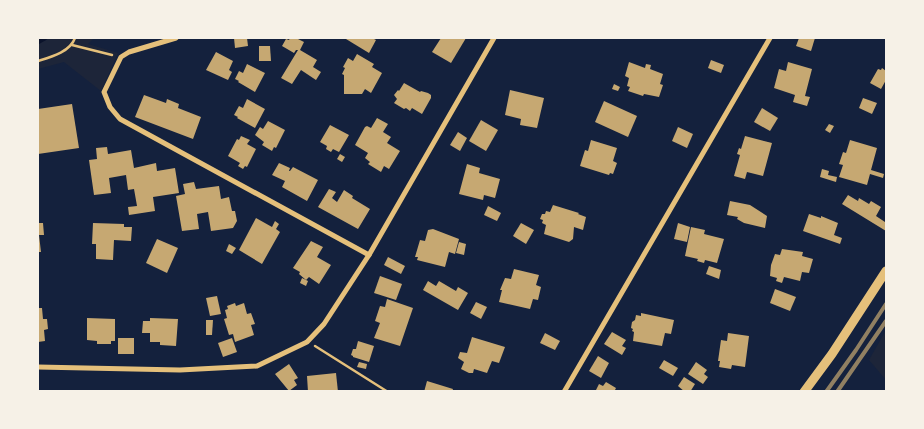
<svg xmlns="http://www.w3.org/2000/svg" width="924" height="429" font-family="'PT Sans',sans-serif">
<rect width="100%" height="100%" fill="#14213d"/>
<g fill="#1d2539">
<path d="M38,38L44,41L50,38H94L88,44L118,53L101,91L64,62L38,69Z"/>
<path d="M886,330V380L869,360Z"/>
</g>
<g fill="none" stroke-linecap="round" stroke-linejoin="round">
<path stroke="#0b132b" stroke-width="4.5" d="M38,42L45,38"/>
</g>
<g fill="#c6a872">
<path d="M234,38H247L248,46L235,48Z"/>
<path d="M290,38H296L304,42L300,50L317,60L313,67L321,72L316,80L301,70L292,84L281,78L298,50H296L294,53L282,46L286,39L289,40Z"/>
<path d="M347,38H372L376,40L369,53L346,39Z"/>
<path d="M441,38H466L451,63L432,52Z"/>
<path d="M799,38H815L811,51L796,46Z"/>
<path d="M259,46H270L271,61H259Z"/>
<path d="M216,52L233,61L229,70L232,72L228,80L206,70Z"/>
<path d="M357,54L374,64L372,67L382,73L371,93L365,89L362,94H344V75L342,74L345,68L343,67L348,58L353,61Z"/>
<path d="M711,60L724,65L721,73L708,68Z"/>
<path d="M629,62L645,68L646,64L651,65L650,69L663,74L660,84L663,85L659,97L644,94L643,96L628,91L630,87L627,86L629,78L625,76Z"/>
<path d="M788,62L812,69L805,96L810,97L807,106L793,102L795,95L774,88L779,69L786,71Z"/>
<path d="M247,64L265,73L255,92L238,82L239,81L235,79L239,71L243,73Z"/>
<path d="M882,68L886,71V80L881,89L870,83L878,69L881,70Z"/>
<path d="M404,83L420,92L421,91L428,93L431,95V98L422,114L412,108L410,111L406,108L404,109L394,103L397,99L394,95L398,90L399,91Z"/>
<path d="M614,84L620,87L618,91L612,89Z"/>
<path d="M510,90L544,98L537,128L520,125L521,119L505,115Z"/>
<path d="M144,95L166,103L167,99L179,104L178,108L201,117L193,139L135,117Z"/>
<path d="M863,98L877,103L872,114L859,108Z"/>
<path d="M247,99L265,109L255,128L237,118L238,117L234,115L239,106L243,108Z"/>
<path d="M604,101L637,116L628,137L595,122Z"/>
<path d="M72,104L79,148L38,154V109Z"/>
<path d="M762,108L778,118L770,131L754,122Z"/>
<path d="M377,118L388,124L383,132L391,137L387,143L400,151L389,169L384,166L381,172L368,164L370,162L365,158L368,153L355,145L365,127L367,126L371,128Z"/>
<path d="M481,120L498,130L486,151L469,141Z"/>
<path d="M268,121L285,130L276,148L274,147L272,151L262,145L264,142L255,135L260,127L263,129Z"/>
<path d="M829,124L834,126L830,133L825,130Z"/>
<path d="M330,125L349,135L339,152L333,149L331,152L326,149L327,146L320,142Z"/>
<path d="M678,127L693,134L687,148L672,141Z"/>
<path d="M458,132L467,138L460,151L450,145Z"/>
<path d="M241,136L250,140L247,144L256,149L247,167L245,166L243,169L238,166L240,163L228,156L237,139L239,140Z"/>
<path d="M745,136L772,143L763,176L747,172L745,179L734,176L740,155L737,154L739,148L741,149Z"/>
<path d="M591,140L617,148L613,161L617,163L613,174L610,173L609,175L580,166L585,150L588,151Z"/>
<path d="M850,140L877,148L871,170L884,174L883,178L870,174L867,185L839,177L843,165L839,164L843,152L846,153Z"/>
<path d="M107,147L108,154L131,150L134,168L156,163L157,171L175,168L179,193L153,197L155,211L129,215L128,207L137,206L134,189L128,190L126,175L109,178L111,193L94,195L89,160L97,159L96,148Z"/>
<path d="M340,154L345,157L342,162L337,159Z"/>
<path d="M279,163L290,168L289,171H290L293,167L318,180L307,201L282,187L285,181L272,175Z"/>
<path d="M467,164L480,168L479,173L500,179L495,198L484,195L483,200L459,194Z"/>
<path d="M822,169L829,171L828,175L837,177L836,182L820,177Z"/>
<path d="M194,182L196,189L219,186L221,199L229,197L232,211H235L237,221L233,228L211,231L208,212L197,214L199,229L182,231L176,196L185,194L183,184Z"/>
<path d="M329,189L336,192L332,198L337,202L344,190L353,196L352,198L370,209L358,229L318,207Z"/>
<path d="M848,195L858,201L859,198L869,204L871,201L881,207L876,216L885,222L886,219V231L842,204Z"/>
<path d="M730,201L750,205L767,216L765,228L744,223L737,219L738,217L727,215Z"/>
<path d="M553,205L579,213L578,214L586,217L583,230L574,227L573,239L569,242L544,234L546,225L542,223L543,220L540,219L542,214H545L546,211L550,212Z"/>
<path d="M488,206L501,213L497,221L484,215Z"/>
<path d="M809,214L821,218V216L838,223L834,235L842,238L840,244L803,231Z"/>
<path d="M256,218L272,227L275,221L279,224L276,229L280,232L262,264L239,250Z"/>
<path d="M38,223H43L44,235H39L41,252H38Z"/>
<path d="M93,223L124,224V227H132L131,241L114,240L113,260L96,259V244H92Z"/>
<path d="M521,223L534,230L526,244L513,236Z"/>
<path d="M678,223L690,227L687,242L674,239Z"/>
<path d="M691,227L705,230L704,234L724,239L717,263L705,260L704,263L697,261L698,259L685,256Z"/>
<path d="M433,229L459,239L455,254L449,252L445,267L417,260L418,257H415L420,240L425,241L428,230Z"/>
<path d="M157,239L178,248L167,273L146,263Z"/>
<path d="M311,241L323,247L317,257L331,265L319,284L309,277L306,280L299,274L300,272L293,268Z"/>
<path d="M459,242L466,244L464,255L456,253Z"/>
<path d="M229,244L236,248L232,254L226,251Z"/>
<path d="M782,249L803,252L802,256L813,259L809,273L802,272L800,281L784,277L782,283L776,281L777,278L770,276L771,265L775,254L780,255Z"/>
<path d="M388,257L405,266L401,274L384,265Z"/>
<path d="M709,266L721,270L719,279L706,274Z"/>
<path d="M514,269L539,275L536,285L541,287L538,300L533,299L530,309L499,302L502,290H500L505,278L511,279Z"/>
<path d="M380,276L402,284L396,300L374,293Z"/>
<path d="M302,278L308,281L306,286L300,283Z"/>
<path d="M428,281L436,286L439,281L456,291L458,287L468,293L458,310L423,290Z"/>
<path d="M775,289L796,297L790,311L770,303Z"/>
<path d="M217,296L221,314L210,316L206,298Z"/>
<path d="M387,299L413,308L400,346L374,338L380,323L375,321L380,306L385,307Z"/>
<path d="M476,302L487,307L481,319L470,313Z"/>
<path d="M235,303L236,306L244,303L247,314L251,313L255,324L251,325L254,335L235,342L233,334L229,335L224,319L227,318L225,310L228,309L227,306Z"/>
<path d="M38,308H42L43,319H47L48,329L44,330L45,341L38,342Z"/>
<path d="M641,313L674,320L671,334L665,333L662,346L633,341L634,332L632,331L633,329L631,328L632,322L635,320L636,315L641,316Z"/>
<path d="M87,318L115,319V341H111V344H97V341L87,340Z"/>
<path d="M150,318L178,319L176,346L160,345V342H150V333H142L143,321H150Z"/>
<path d="M206,320H213L212,335H206Z"/>
<path d="M612,332L626,340L622,346L626,348L622,355L604,344Z"/>
<path d="M545,333L560,341L555,350L540,343Z"/>
<path d="M728,333L749,336L745,367L732,365L731,369L719,367L720,361H718L721,340L727,341Z"/>
<path d="M472,337L505,347L499,363L492,361L487,373L474,369L473,373H469L461,369L464,362L458,358L460,352L467,353Z"/>
<rect x="118" y="338" width="16" height="16"/>
<path d="M232,338L237,352L223,357L218,343Z"/>
<path d="M358,341L374,346L369,362L353,357V356L351,355L353,349H356Z"/>
<path d="M598,356L609,363L601,378L589,371Z"/>
<path d="M664,360L678,368L673,376L659,368Z"/>
<path d="M359,362L367,364L366,369L357,367Z"/>
<path d="M696,362L707,370L704,374L708,377L703,384L688,374Z"/>
<path d="M289,364L298,378L294,380L297,385L289,391L275,374Z"/>
<path d="M336,373L338,392H308L307,376Z"/>
<path d="M684,377L695,384L690,392H685L678,386Z"/>
<path d="M427,381L453,389L452,392H424Z"/>
<path d="M606,382L616,388L614,392H595L599,384L603,386Z"/>
</g>
<g fill="none" stroke-linecap="round" stroke-linejoin="round">
<g stroke="#e5c07b" stroke-width="2.5">
<path d="M72,45L112,55"/>
<path d="M38,61C51,57 70,52 75,38"/>
<path d="M315,346L388,392"/>
</g>
<g stroke="#e5c07b" stroke-width="5">
<path d="M176,38L129,52L121,57L104,92L110,107L120,119L369,255"/>
<path d="M38,367L180,370L257,366L307,342L324,324L369,255L494,38"/>
<path d="M564,392L770,38"/>
</g>
<path stroke="#e5c07b" stroke-width="9" d="M804,392L832,354L886,271"/>
<g stroke="#918062" stroke-width="4">
<path d="M826,392L856,350L886,304"/>
<path d="M837,392L886,321"/>
</g>
</g>
<rect width="924" height="429" fill="none" stroke="#f6f1e7" stroke-width="78"/>
</svg>
